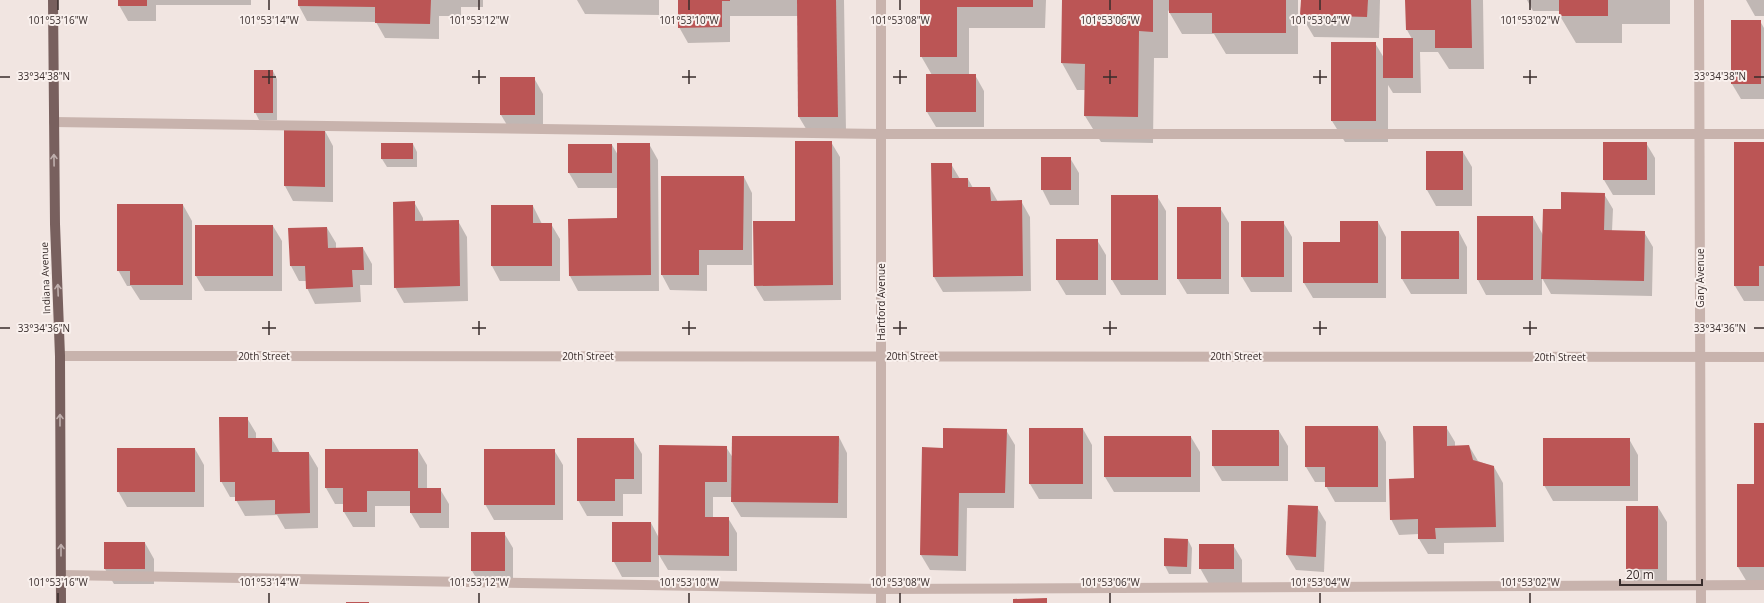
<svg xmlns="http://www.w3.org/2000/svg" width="1764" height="603" font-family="'Open Sans',sans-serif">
<rect width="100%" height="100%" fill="#f1e5e1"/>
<g fill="#0003">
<path d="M119,0H251V5H156V21H128L119,5Z"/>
<path d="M299,0H483V7H461V16H439V39L385,38L376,22L307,21L299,6Z"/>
<path d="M577,0H659V15L585,14Z"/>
<path d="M679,0H844L846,132H808L799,117L798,16H730V42L688,43L679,27Z"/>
<path d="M921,0H1046L1045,28H969V75H975L984,91V127H936L927,112L932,75L921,56Z"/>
<path d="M1063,0H1298V54H1226L1214,34H1182L1168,10V58H1154L1153,143L1101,142L1085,116L1086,90H1077L1062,63Z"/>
<path d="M1302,0H1380L1379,38L1314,37L1301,15Z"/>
<path d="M1406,0H1483L1484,69H1449L1438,52H1420L1421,93H1393L1388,85V142H1345L1332,121L1375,43L1384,58L1412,39L1407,30Z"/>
<path d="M1527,0H1670V24H1622V43H1576L1560,16V11H1533Z"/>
<path d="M1746,0H1764V16H1755Z"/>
<path d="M1760,21L1764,28V99H1741L1732,84Z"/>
<path d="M273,71L277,79V120H259L255,112Z"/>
<path d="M501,78H534L543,94V130H510L501,115Z"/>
<path d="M285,131H325L333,146V202L293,201L285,186Z"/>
<path d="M831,142L840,157L841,300L764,301L755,286L796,222Z"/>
<path d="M1646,143L1655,158V195H1613L1604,180Z"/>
<path d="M1735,143H1764V301H1744L1735,286Z"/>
<path d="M413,144L417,152V167H387L382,159Z"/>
<path d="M649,144L658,160L659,291H578L570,276L618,219V188H578L569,173V145H612L618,155Z"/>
<path d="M1427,152H1463L1472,167V206H1436L1427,190Z"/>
<path d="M1070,158L1079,173V205H1050L1042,189Z"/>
<path d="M932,164H951L960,179H968L973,188H990L998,202L1021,201L1030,217L1031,291L943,292L934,277Z"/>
<path d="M744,177L752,193V265H707V291L670,290L662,275Z"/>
<path d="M1604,194L1613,209L1612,231L1644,232L1653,247L1652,296L1551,294L1542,278V295H1486L1478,280V217H1533L1543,235Z"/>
<path d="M1112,196H1157L1166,211V295H1121L1112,280Z"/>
<path d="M414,202L423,218V222L458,221L467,237L468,301L404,303L395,287Z"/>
<path d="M183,205L192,221V300H140L131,286H127L118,270Z"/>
<path d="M533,206L542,224H551L560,239V281H500L492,266Z"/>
<path d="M1220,208L1229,223V294H1187L1178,279Z"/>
<path d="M1242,222H1283L1292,237V292H1251L1242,277Z"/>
<path d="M1378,222L1386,237V298H1313L1304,283L1341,243Z"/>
<path d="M196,226H273L282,241V291H205L196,276Z"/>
<path d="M327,228L336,243V249L363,248L372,264V285H360L361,302L315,304L307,288L306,281H299L291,266Z"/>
<path d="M1459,232L1467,247V294H1411L1402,279Z"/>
<path d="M1057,240H1097L1106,255V295H1066L1057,280Z"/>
<path d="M247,418L256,433V439H272L280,453H309L318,468V528L285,529L277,515L245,516L236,500V497H230L221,481Z"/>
<path d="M1764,424V582H1747L1738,567L1755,484Z"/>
<path d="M1378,427L1386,442V502H1335L1326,486V482H1315L1306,467Z"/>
<path d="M1446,427L1455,442V446H1469L1478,461L1494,467L1503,483L1504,542L1444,543V554H1428L1419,539V534L1399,535L1391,519Z"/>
<path d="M1083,429L1092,445V499H1039L1030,484Z"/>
<path d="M1006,430L1015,445L1014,508H967L966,571L930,570L921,555L923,448L944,449Z"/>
<path d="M1213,431H1279L1288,446V481H1222L1213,466Z"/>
<path d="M839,437L847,453V518L741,517L732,502V497H713V518H728L737,533V571L668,570L659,555V577H622L614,562L651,523L659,538L726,447L733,458Z"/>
<path d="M1191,437L1200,452V492H1114L1105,477Z"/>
<path d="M633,439L642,454V494H623V516H587L578,500Z"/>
<path d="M1629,439L1638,455V501H1553L1544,485Z"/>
<path d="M195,449L204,465V507H127L118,491Z"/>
<path d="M326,450H418L427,465V489H440L449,504V528H420L411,513V506H375V527H353L344,512V504H335L326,488Z"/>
<path d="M554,450L563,465V520H494L485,504Z"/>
<path d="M1289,506L1317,507L1326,522L1324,572L1296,570L1287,555Z"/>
<path d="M1627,507H1658L1667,522V584H1636L1627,569Z"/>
<path d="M504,533L513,548V586H481L472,571Z"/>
<path d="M1188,540L1192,548L1191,574H1169L1165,566Z"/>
<path d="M105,543H145L154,559V584H114L105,569Z"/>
<path d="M1233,545L1242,560V584H1209L1200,568Z"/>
</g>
<g fill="#b55">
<rect x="118" y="0" width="29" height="6"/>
<path d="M298,0H431L430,24L375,23V7L298,6Z"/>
<path d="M678,0H730V1H722V27L678,28Z"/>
<path d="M797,0H836L838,117H798Z"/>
<path d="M920,0H1033V7H957V57H920Z"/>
<path d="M1062,0H1153V32L1139,31L1138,117L1084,116L1085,64L1061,63Z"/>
<path d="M1169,0H1286V33H1212V13H1169Z"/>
<path d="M1301,0H1368L1367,17L1300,15Z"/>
<path d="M1405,0H1471L1472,48H1435V30H1406Z"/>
<rect x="1559" y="0" width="49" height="16"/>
<rect x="1731" y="20" width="30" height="64"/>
<rect x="1383" y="38" width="30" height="40"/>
<rect x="1331" y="42" width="45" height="79"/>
<rect x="254" y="70" width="19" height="43"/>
<rect x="926" y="74" width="50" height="38"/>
<rect x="500" y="77" width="35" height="38"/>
<path d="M284,130H325V187L284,186Z"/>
<path d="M795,141H832L833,285L754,286L753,221H795Z"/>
<rect x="1603" y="142" width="44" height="38"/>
<path d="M1734,142H1764V266H1759V286H1734Z"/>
<rect x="381" y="143" width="32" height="16"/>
<path d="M617,143H650L651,275L569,276L568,219L617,218Z"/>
<rect x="568" y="144" width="44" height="29"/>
<rect x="1426" y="151" width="37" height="39"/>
<rect x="1041" y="157" width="30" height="33"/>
<path d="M931,163H952V178H968V187H990L991,201L1022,200L1023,276L933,277Z"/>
<path d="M661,176H744L743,250H699V275H661Z"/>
<path d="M1561,192L1605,193L1604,230L1645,231L1644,281L1541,279L1543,209H1561Z"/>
<rect x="1111" y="195" width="47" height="85"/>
<path d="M415,201V221L459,220L460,286L394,288L393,202Z"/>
<path d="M117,204H183V285H130V271H117Z"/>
<path d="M491,205H533V223H552V266H491Z"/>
<rect x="1177" y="207" width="44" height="72"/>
<rect x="1477" y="216" width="56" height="64"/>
<rect x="1241" y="221" width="43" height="56"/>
<path d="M1340,221H1378V283H1303V242H1340Z"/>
<rect x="195" y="225" width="78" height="51"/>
<path d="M327,227L328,248L363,247L364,270H352L353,287L306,289L305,266H290L288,228Z"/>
<rect x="1401" y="231" width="58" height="48"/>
<rect x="1056" y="239" width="42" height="41"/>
<path d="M219,417H248V438H272V452H309L310,513L275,514V500L235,501V482H220Z"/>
<path d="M1754,423H1764V567H1737V484H1754Z"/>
<path d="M1305,426H1378V487H1325V467H1305Z"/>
<path d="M1413,426H1447V446L1469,445L1473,460L1494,466L1496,527L1435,528L1436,539H1418V519L1390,520L1389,479L1414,478Z"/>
<path d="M943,428L1007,429L1005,493H959L958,556L920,555L922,447L943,448Z"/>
<rect x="1029" y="428" width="54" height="56"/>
<rect x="1212" y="430" width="67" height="36"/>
<path d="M732,436H839L838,503L731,502Z"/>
<rect x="1104" y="436" width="87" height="41"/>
<path d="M577,438H634V479H615V501H577Z"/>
<rect x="1543" y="438" width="87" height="48"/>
<path d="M659,445L727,446V482H705V517H729V556L658,555Z"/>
<rect x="117" y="448" width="78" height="44"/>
<path d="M325,449H418V488H441V513H410V491H367V512H343V488H325Z"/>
<rect x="484" y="449" width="71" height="56"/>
<path d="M1288,505L1318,506L1316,557L1286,555Z"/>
<rect x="1626" y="506" width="32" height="63"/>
<rect x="612" y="522" width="39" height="40"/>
<rect x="471" y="532" width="34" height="39"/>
<path d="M1164,538L1188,539L1187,567L1164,566Z"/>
<rect x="104" y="542" width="41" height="27"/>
<rect x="1199" y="544" width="35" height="25"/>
<path d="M1047,598V603H1013V599Z"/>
<rect x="346" y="602" width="23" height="1"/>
</g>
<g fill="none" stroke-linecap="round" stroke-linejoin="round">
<g stroke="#c8b3ad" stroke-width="10">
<path d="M881,0V603"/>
<path d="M1699,0L1701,603"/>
<path d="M54,122L881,134H1764"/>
<path d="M60,356L1764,357"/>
<path d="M61,575L881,589L1764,585"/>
</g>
<path stroke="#78605e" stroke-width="10" d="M53,0L55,224L60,356L61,603"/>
</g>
<defs><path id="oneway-shaft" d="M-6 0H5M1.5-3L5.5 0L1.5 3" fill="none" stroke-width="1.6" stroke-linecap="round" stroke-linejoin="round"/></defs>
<g stroke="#bfafad">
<use href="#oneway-shaft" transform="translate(54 160) rotate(-91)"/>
<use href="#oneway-shaft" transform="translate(58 290) rotate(-92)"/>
<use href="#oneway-shaft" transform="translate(60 420) rotate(-90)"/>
<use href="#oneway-shaft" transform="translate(61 550) rotate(-90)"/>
</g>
<path fill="none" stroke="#382c2b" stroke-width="1.5" d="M58,0V10M269,0V10M479,0V10M689,0V10M900,0V10M1110,0V10M1320,0V10M1530,0V10M269,70V84M479,70V84M689,70V84M900,70V84M1110,70V84M1320,70V84M1530,70V84M0,77H10M262,77H276M472,77H486M682,77H696M893,77H907M1103,77H1117M1313,77H1327M1523,77H1537M1754,77H1764M269,321V335M479,321V335M689,321V335M900,321V335M1110,321V335M1320,321V335M1530,321V335M0,328H10M262,328H276M472,328H486M682,328H696M893,328H907M1103,328H1117M1313,328H1327M1523,328H1537M1754,328H1764M58,593V603M269,593V603M479,593V603M689,593V603M900,593V603M1110,593V603M1320,593V603M1530,593V603"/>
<g text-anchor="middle" stroke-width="4" stroke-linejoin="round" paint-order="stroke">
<g font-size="10" fill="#382c2b" stroke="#f9f0ed">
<text transform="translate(45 278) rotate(-92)" y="4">Indiana Avenue</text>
<text transform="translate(1700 278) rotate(-90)" y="4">Gary Avenue</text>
<text transform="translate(881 302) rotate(-90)" y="4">Hartford Avenue</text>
<text x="264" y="360">20th Street</text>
<text x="588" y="360">20th Street</text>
<text x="912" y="360">20th Street</text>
<text x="1236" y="360">20th Street</text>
<text x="1560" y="361">20th Street</text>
</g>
</g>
<g font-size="10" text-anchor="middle" fill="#382c2b" stroke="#f9f0ed" stroke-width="4" stroke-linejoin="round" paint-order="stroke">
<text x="58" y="24">101°53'16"W</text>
<text x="269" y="24">101°53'14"W</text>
<text x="479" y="24">101°53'12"W</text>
<text x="689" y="24">101°53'10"W</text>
<text x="900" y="24">101°53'08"W</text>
<text x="1110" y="24">101°53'06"W</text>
<text x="1320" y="24">101°53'04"W</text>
<text x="1530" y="24">101°53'02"W</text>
<text x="44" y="80">33°34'38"N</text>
<text x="1720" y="80">33°34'38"N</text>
<text x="44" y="332">33°34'36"N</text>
<text x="1720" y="332">33°34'36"N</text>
<text x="58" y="586">101°53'16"W</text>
<text x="269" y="586">101°53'14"W</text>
<text x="479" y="586">101°53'12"W</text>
<text x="689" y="586">101°53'10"W</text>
<text x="900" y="586">101°53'08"W</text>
<text x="1110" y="586">101°53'06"W</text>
<text x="1320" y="586">101°53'04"W</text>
<text x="1530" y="586">101°53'02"W</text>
</g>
<path d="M1620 579v6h82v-6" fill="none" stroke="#382c2b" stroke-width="2"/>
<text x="1626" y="579" font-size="12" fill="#382c2b" stroke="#f9f0ed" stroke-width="3" paint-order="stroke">20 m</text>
</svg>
